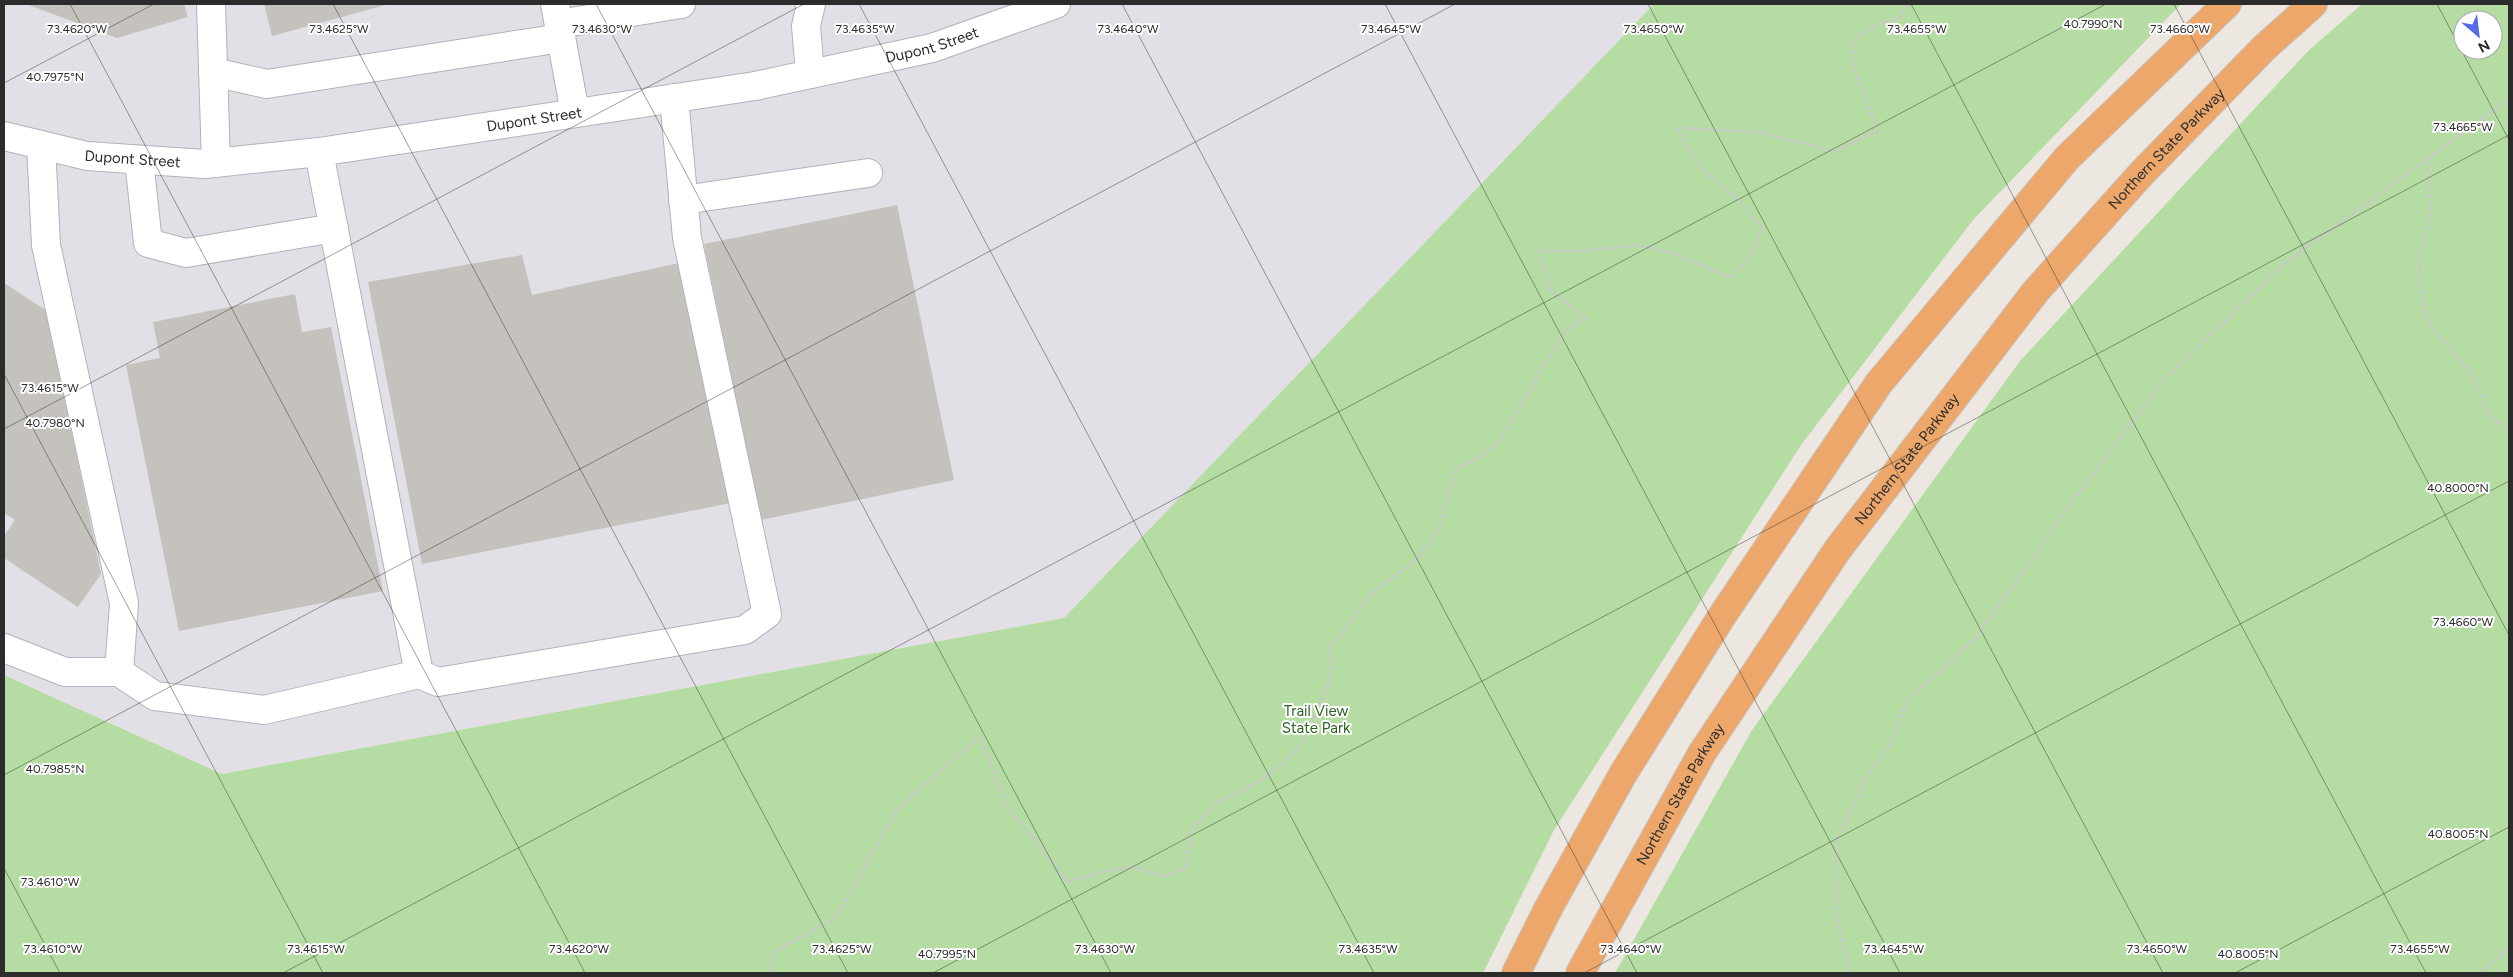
<svg xmlns="http://www.w3.org/2000/svg" width="2513" height="977" font-family="Figtree,sans-serif">
<rect width="100%" height="100%" fill="#ece8e1"/>
<path fill="#e2e0e6" d="M4,4H1654L1064,618L222,774L4,675Z"/>
<g fill="#b5dda3" fill-rule="evenodd">
<path d="M1654,4H2181L1973,220L1801,445L1554,830L1483,973H4V675L222,774L1064,618Z"/>
<path d="M2362,4H2509V973H1615L1752,730L2020,361L2309,50ZM2463,20H2493V50H2463Z"/>
</g>
<g fill="#c5c1bc">
<path d="M26,4H184L188,17L117,38Z"/>
<path d="M264,4H389L272,36Z"/>
<path d="M897,205L954,480L761,520L704,244Z"/>
<path d="M522,255L532,295L679,263L736,502L422,564L368,282Z"/>
<path d="M4,283L47,311L101,574L78,607L4,558V536L15,520L4,513Z"/>
<path d="M295,294L302,332L331,327L383,591L179,631L126,365L160,358L153,322Z"/>
</g>
<g fill="none" stroke-linecap="round" stroke-linejoin="round">
<defs>
<g id="minor">
<path d="M211,4L216,163"/>
<path d="M555,4L575,113"/>
<path d="M559,24L681,4"/>
<path d="M213,72L267,84L561,38"/>
<path d="M810,74L806,26L811,4"/>
<path id="s1" d="M4,136L87,156L205,164L319,152L755,86L932,48L1056,4"/>
<path d="M139,160L148,243L186,253L334,228"/>
<path d="M683,200L868,173"/>
<path d="M4,648L65,672H119L124,603L46,245L41,145"/>
<path d="M119,672L155,696L264,710L419,674L319,152"/>
<path d="M419,674L438,682L745,630L767,614L687,238L674,98"/>
</g>
<g id="highway">
<path d="M1516,973L1549,907L1623,774L1722,616L1879,383L2067,158L2227,4"/>
<path id="s2" d="M1580,973L1702,753L1838,549L2036,291L2142,173L2264,48L2313,4"/>
</g>
</defs>
<use href="#minor" stroke="#b1b2bb" stroke-width="30"/>
<use href="#highway" stroke="#c8c8c8" stroke-width="30"/>
<g stroke="#c8c8c8" stroke-width="3" stroke-dasharray="4 2.5" stroke-linecap="butt">
<path d="M2509,99L2427,159L2431,212L2420,255L2422,306L2432,328L2469,370L2479,390L2487,413L2509,431"/>
<path d="M769,973L775,951L837,917L897,809L980,736L1008,809L1044,851L1067,882L1101,872L1131,867L1164,876L1185,869L1190,846L1189,833L1219,801L1239,793L1268,775L1296,751L1312,725L1329,683L1331,647L1368,597L1418,558L1439,528L1455,469L1480,457L1498,443L1565,331L1585,318L1551,290L1539,251H1586L1637,245L1673,253L1731,278L1752,252L1762,229L1739,200L1700,167L1677,128L1757,132L1835,151L1878,131L1854,69L1851,42L1872,27L1900,17L1907,4"/>
<path d="M1850,973L1835,909V844L1866,778L1890,745L1907,701L1976,638L2066,510L2162,382L2285,263L2427,159"/>
<path d="M2480,973L2509,948"/>
</g>
<use href="#minor" stroke="#fff" stroke-width="28"/>
<use href="#highway" stroke="#eda76a" stroke-width="28"/>
</g>
<path fill="none" stroke="#2c2c2c" stroke-width="1" stroke-opacity="0.45" d="M70,4L585,973M333,4L848,973M596,4L1111,973M859,4L1374,973M1122,4L1637,973M1385,4L1900,973M1648,4L2163,973M1911,4L2426,973M2174,4L2509,635M2437,4L2509,140M4,83L154,4M4,374L323,973M4,429L804,4M4,775L1455,4M4,868L60,973M283,973L2106,4M933,973L2509,135M1584,973L2509,481M2235,973L2509,827"/>
<g text-anchor="middle" stroke-width="4" stroke-linejoin="round" paint-order="stroke">
<g font-size="15" fill="#2c2c2c" stroke="#fff">
<text dy="5" stroke="none"><textPath href="#s1" startOffset="941">Dupont Street</textPath></text>
<text dy="5" stroke="none"><textPath href="#s1" startOffset="536">Dupont Street</textPath></text>
<text dy="5" stroke="none"><textPath href="#s2" startOffset="1015">Northern State Parkway</textPath></text>
<text dy="5" stroke="none"><textPath href="#s1" startOffset="131">Dupont Street</textPath></text>
<text dy="5" stroke="none"><textPath href="#s2" startOffset="610">Northern State Parkway</textPath></text>
<text dy="5" stroke="none"><textPath href="#s2" startOffset="205">Northern State Parkway</textPath></text>
</g>
<g font-size="15" fill="#2f6323" stroke="#fff">
<text x="1316" y="716">Trail View<tspan x="1316" dy="17">State Park</tspan></text>
</g>
</g>
<g font-size="12" text-anchor="middle" fill="#2c2c2c" stroke="#fff" stroke-width="4" stroke-linejoin="round" paint-order="stroke">
<text x="2093" y="28">40.7990°N</text>
<text x="77" y="33">73.4620°W</text>
<text x="339" y="33">73.4625°W</text>
<text x="602" y="33">73.4630°W</text>
<text x="865" y="33">73.4635°W</text>
<text x="1128" y="33">73.4640°W</text>
<text x="1391" y="33">73.4645°W</text>
<text x="1654" y="33">73.4650°W</text>
<text x="1917" y="33">73.4655°W</text>
<text x="2180" y="33">73.4660°W</text>
<text x="55" y="81">40.7975°N</text>
<text x="2463" y="131">73.4665°W</text>
<text x="50" y="392">73.4615°W</text>
<text x="55" y="427">40.7980°N</text>
<text x="2458" y="492">40.8000°N</text>
<text x="2463" y="626">73.4660°W</text>
<text x="55" y="773">40.7985°N</text>
<text x="2458" y="838">40.8005°N</text>
<text x="50" y="886">73.4610°W</text>
<text x="53" y="953">73.4610°W</text>
<text x="316" y="953">73.4615°W</text>
<text x="579" y="953">73.4620°W</text>
<text x="842" y="953">73.4625°W</text>
<text x="1105" y="953">73.4630°W</text>
<text x="1368" y="953">73.4635°W</text>
<text x="1631" y="953">73.4640°W</text>
<text x="1894" y="953">73.4645°W</text>
<text x="2157" y="953">73.4650°W</text>
<text x="2420" y="953">73.4655°W</text>
<text x="947" y="958">40.7995°N</text>
<text x="2248" y="958">40.8005°N</text>
</g>
<rect width="2513" height="977" fill="none" stroke="#2c2c2c" stroke-width="10"/>
<g transform="translate(2478 35) rotate(152)"><circle r="24" fill="#ffffff" stroke="#ababab"/>
<path d="M0-4L9 19L0 12L-9 19Z" fill="#536be7"/>
<text y="-8" font-size="14" font-weight="bold" text-anchor="middle" fill="#2c2c2c">N</text>
</g>
</svg>
